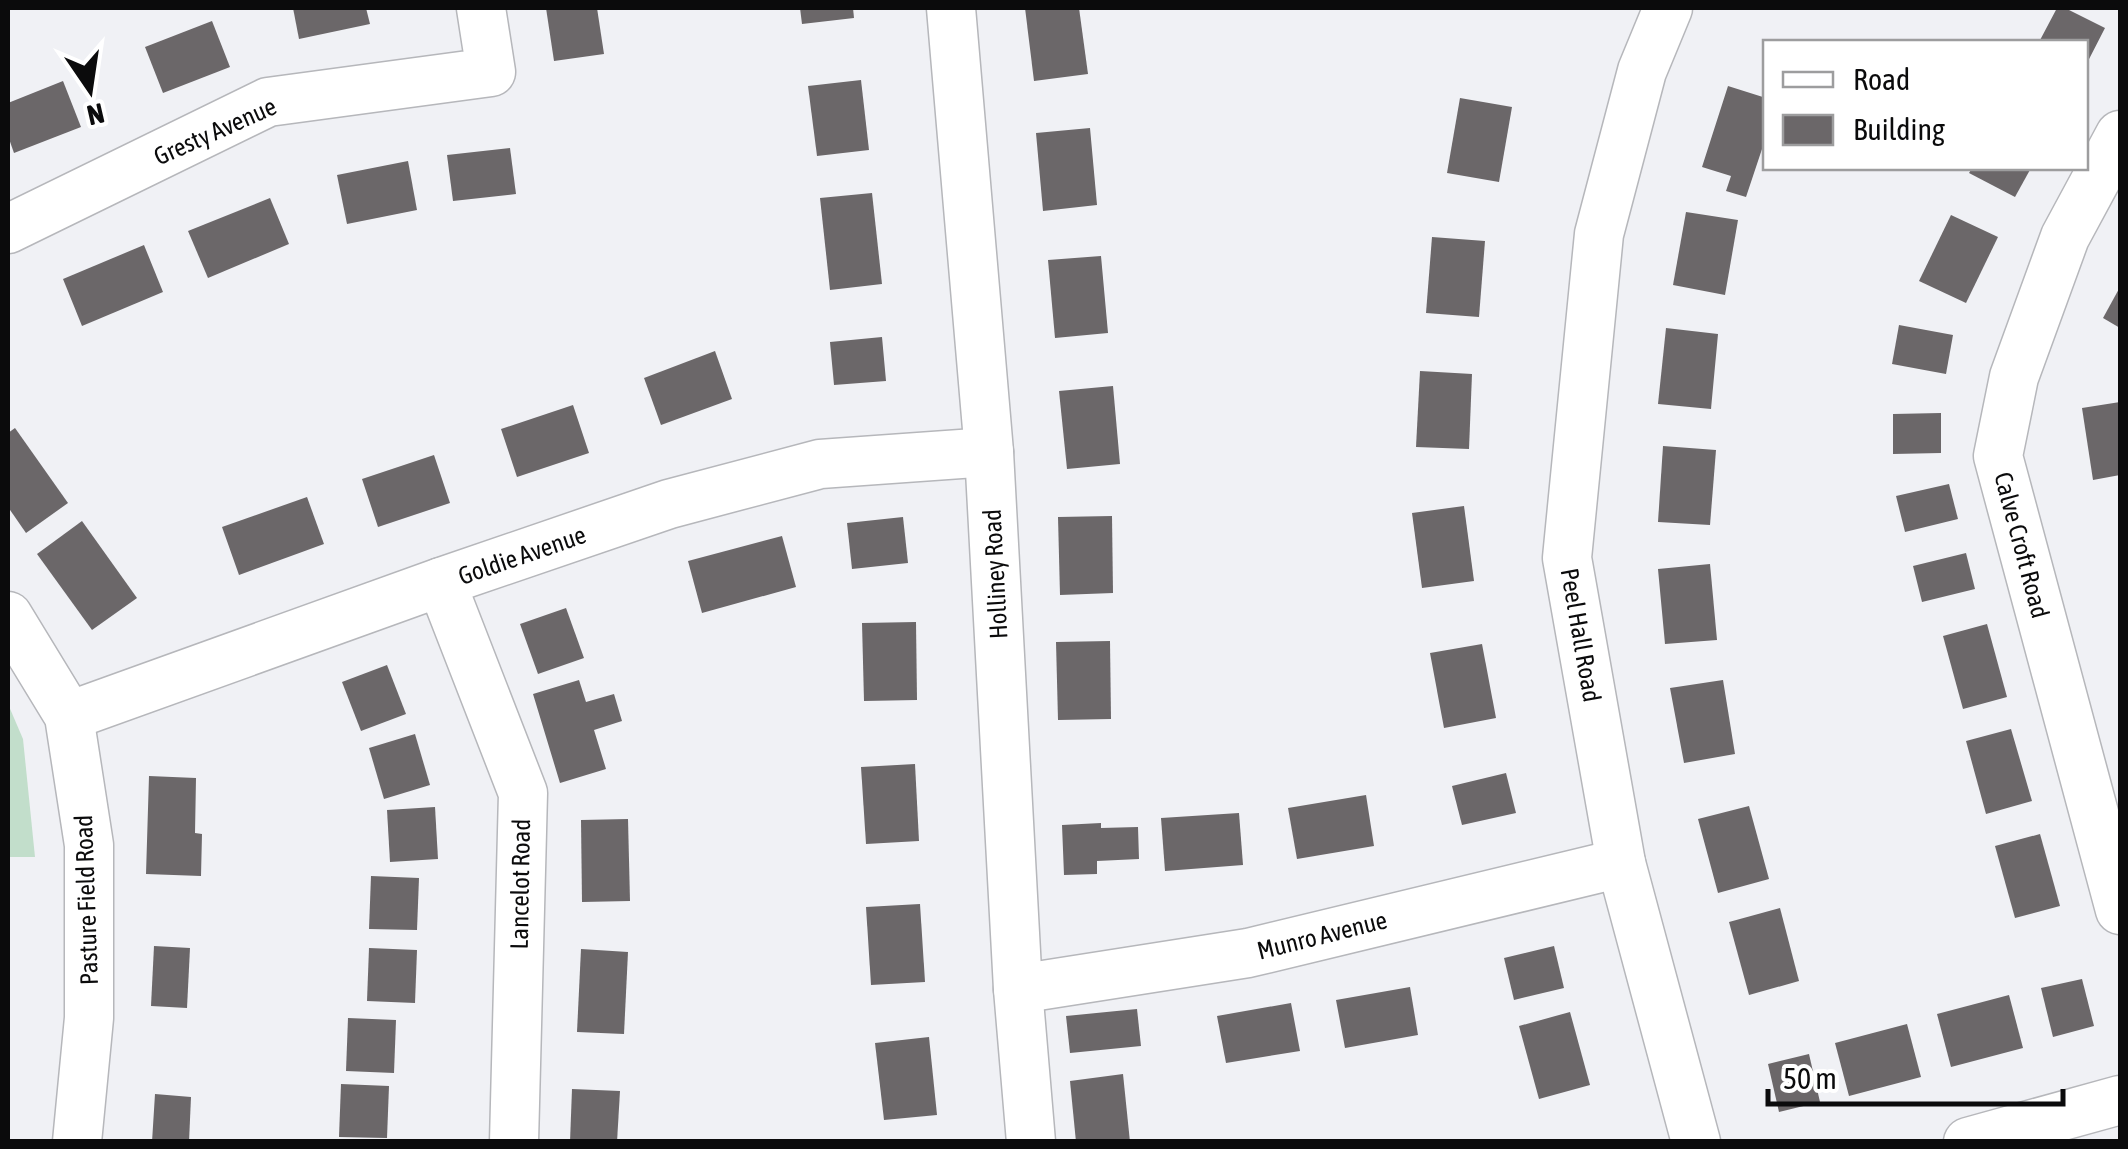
<svg xmlns="http://www.w3.org/2000/svg" width="2128" height="1149" font-family="'Asap Condensed',sans-serif">
<rect width="100%" height="100%" fill="#f0f1f5"/>
<path fill="#c2decb" d="M8,704L23,739L35,857H8Z"/>
<g fill="#6b6769">
<path d="M293,8H366L370,24L299,39Z"/>
<path d="M546,8H597L604,54L554,61Z"/>
<path d="M800,8H853L854,18L802,24Z"/>
<path d="M1025,8H1079L1088,74L1034,81Z"/>
<path d="M2057,8H2065L2105,28L2086,65V42H2039Z"/>
<path d="M212,21L230,67L163,93L145,47Z"/>
<path d="M861,80L869,150L817,156L808,86Z"/>
<path d="M63,81L81,127L14,153L8,136V103Z"/>
<path d="M1728,86L1766,98V137L1746,197L1726,191L1731,176L1702,167Z"/>
<path d="M1460,98L1512,107L1499,182L1447,173Z"/>
<path d="M1090,128L1097,205L1043,211L1036,133Z"/>
<path d="M510,148L516,194L453,201L447,155Z"/>
<path d="M408,161L417,210L347,224L337,175Z"/>
<path d="M1972,168H2031L2015,197L1969,173Z"/>
<path d="M872,193L882,284L830,290L820,198Z"/>
<path d="M270,198L289,244L208,278L188,231Z"/>
<path d="M1686,212L1738,220L1725,295L1673,285Z"/>
<path d="M1951,215L1998,237L1966,303L1919,281Z"/>
<path d="M1432,237L1485,241L1479,317L1426,313Z"/>
<path d="M144,245L163,292L82,326L63,279Z"/>
<path d="M1101,256L1108,333L1055,338L1048,260Z"/>
<path d="M2120,287V328L2103,318Z"/>
<path d="M1899,325L1953,335L1946,374L1892,364Z"/>
<path d="M1666,328L1718,334L1711,409L1658,404Z"/>
<path d="M882,337L886,381L834,385L830,342Z"/>
<path d="M715,351L732,399L661,425L644,378Z"/>
<path d="M1420,371L1472,374L1469,449L1416,447Z"/>
<path d="M1113,386L1120,464L1067,469L1059,391Z"/>
<path d="M2120,402V475L2093,480L2082,408Z"/>
<path d="M573,405L589,453L517,477L501,429Z"/>
<path d="M1941,413V453L1893,454V414Z"/>
<path d="M15,428L68,503L26,533L8,507V433Z"/>
<path d="M1663,446L1716,450L1710,525L1658,522Z"/>
<path d="M434,455L450,503L378,527L362,479Z"/>
<path d="M1949,484L1958,519L1905,532L1896,496Z"/>
<path d="M307,497L324,544L239,575L222,527Z"/>
<path d="M1464,506L1474,581L1422,588L1412,513Z"/>
<path d="M1112,516L1113,593L1060,595L1058,517Z"/>
<path d="M903,517L908,563L852,569L847,523Z"/>
<path d="M82,521L137,598L92,630L37,554Z"/>
<path d="M782,536L796,587L702,613L688,561Z"/>
<path d="M1966,553L1975,589L1922,602L1913,566Z"/>
<path d="M1710,564L1717,640L1665,644L1658,569Z"/>
<path d="M566,608L584,658L538,674L520,624Z"/>
<path d="M916,622L917,700L864,701L862,623Z"/>
<path d="M1987,624L2007,697L1963,709L1943,636Z"/>
<path d="M1110,641L1111,719L1058,720L1056,642Z"/>
<path d="M1482,644L1496,718L1444,728L1430,653Z"/>
<path d="M387,665L406,714L361,731L342,682Z"/>
<path d="M579,680L586,702L614,694L622,721L594,730L606,769L560,783L533,694Z"/>
<path d="M1723,680L1735,754L1684,763L1670,688Z"/>
<path d="M2011,729L2032,801L1986,814L1966,741Z"/>
<path d="M415,734L430,785L384,799L369,748Z"/>
<path d="M915,764L919,841L866,844L861,767Z"/>
<path d="M1506,773L1516,813L1462,825L1452,786Z"/>
<path d="M149,776L196,778L195,833L202,834L201,876L146,874Z"/>
<path d="M1366,795L1374,846L1297,859L1288,808Z"/>
<path d="M1749,806L1769,879L1718,893L1698,819Z"/>
<path d="M435,807L438,859L390,862L387,810Z"/>
<path d="M1239,813L1243,865L1165,871L1161,818Z"/>
<path d="M628,819L630,901L582,902L581,820Z"/>
<path d="M1101,823V828L1138,827L1139,859L1097,861V874L1064,875L1062,825Z"/>
<path d="M2040,834L2060,906L2015,918L1995,846Z"/>
<path d="M371,876L419,878L417,930L369,929Z"/>
<path d="M920,904L925,982L871,985L866,907Z"/>
<path d="M1780,908L1799,981L1749,995L1729,922Z"/>
<path d="M154,946L190,948L187,1008L151,1006Z"/>
<path d="M1554,946L1564,988L1514,1000L1504,958Z"/>
<path d="M369,948L417,950L415,1003L367,1001Z"/>
<path d="M581,949L628,952L624,1034L577,1032Z"/>
<path d="M2082,979L2094,1026L2053,1037L2041,988Z"/>
<path d="M1410,987L1418,1035L1345,1048L1336,1000Z"/>
<path d="M2009,995L2023,1048L1951,1067L1937,1014Z"/>
<path d="M1291,1003L1300,1051L1226,1063L1217,1016Z"/>
<path d="M1137,1009L1141,1046L1070,1053L1066,1016Z"/>
<path d="M1570,1012L1590,1085L1539,1099L1519,1026Z"/>
<path d="M348,1018L396,1020L394,1073L346,1071Z"/>
<path d="M1907,1024L1921,1077L1849,1096L1835,1043Z"/>
<path d="M929,1037L937,1115L884,1120L875,1043Z"/>
<path d="M1809,1054L1820,1102L1779,1112L1768,1064Z"/>
<path d="M1123,1074L1130,1142H1076L1070,1081Z"/>
<path d="M341,1084L389,1086L387,1138L339,1137Z"/>
<path d="M572,1089L620,1091L617,1142H570Z"/>
<path d="M155,1094L191,1097L189,1142H152Z"/>
</g>
<g fill="none" stroke-linecap="round" stroke-linejoin="round">
<defs>
<g id="minor">
<path d="M951,8L989,452L1018,989L1031,1142"/>
<path d="M1668,8L1642,71L1599,234L1567,558L1621,863L1696,1142"/>
<path d="M2120,135L2065,237L2014,377L1998,456L2120,910"/>
<path d="M8,229L268,102L491,72L481,8"/>
<path d="M441,582L523,793L514,1142"/>
<path d="M8,616L69,716L89,845V1018L77,1142"/>
<path d="M69,716L441,582L669,504L820,464L989,452"/>
<path d="M1018,989L1248,953L1621,863"/>
<path d="M1968,1142L2120,1100"/>
</g>
</defs>
<use href="#minor" stroke="#b6b7bb" stroke-width="51"/>
<use href="#minor" stroke="#fff" stroke-width="48"/>
</g>
<g text-anchor="middle" stroke-width="8" stroke-linejoin="round" paint-order="stroke">
<g font-size="25" fill="#0b0b0c" stroke="#fff">
<text transform="translate(215 131) rotate(-24)" y="9">Gresty Avenue</text>
<text transform="translate(2022 545) rotate(75)" y="9">Calve Croft Road</text>
<text transform="translate(522 555) rotate(-19)" y="9">Goldie Avenue</text>
<text transform="translate(995 574) rotate(-93)" y="9">Holliney Road</text>
<text transform="translate(1581 635) rotate(80)" y="9">Peel Hall Road</text>
<text transform="translate(520 884) rotate(-89)" y="9">Lancelot Road</text>
<text transform="translate(86 900) rotate(-92)" y="9">Pasture Field Road</text>
<text transform="translate(1322 935) rotate(-14)" y="9">Munro Avenue</text>
</g>
</g>
<rect width="2128" height="1149" fill="none" stroke="#0b0b0c" stroke-width="20"/>
<rect x="1763" y="40" width="325" height="130" fill="#ffffff" stroke="#9d9d9e" stroke-width="2.5"/>
<rect x="1783" y="72" width="50" height="15" fill="#ffffff" stroke="#9d9d9e" stroke-width="2.5"/>
<text x="1853" y="90" font-size="30" fill="#0b0b0c">Road</text>
<rect x="1783" y="115" width="50" height="30" fill="#6b6769" stroke="#9d9d9e" stroke-width="2.5"/>
<text x="1853" y="140" font-size="30" fill="#0b0b0c">Building</text>
<g transform="translate(90 90) rotate(167)" stroke="#ffffff" stroke-width="8" paint-order="stroke">
<path d="M0-8L18 38L0 25L-18 38Z" fill="#0b0b0c"/>
<text y="-15" font-size="28" font-weight="bold" text-anchor="middle" fill="#0b0b0c">N</text>
</g>
<path d="M1768 1089v15h295v-15" fill="none" stroke="#0b0b0c" stroke-width="5"/>
<text x="1783" y="1089" font-size="30" fill="#0b0b0c" stroke="#ffffff" stroke-width="8" paint-order="stroke">50 m</text>
</svg>
